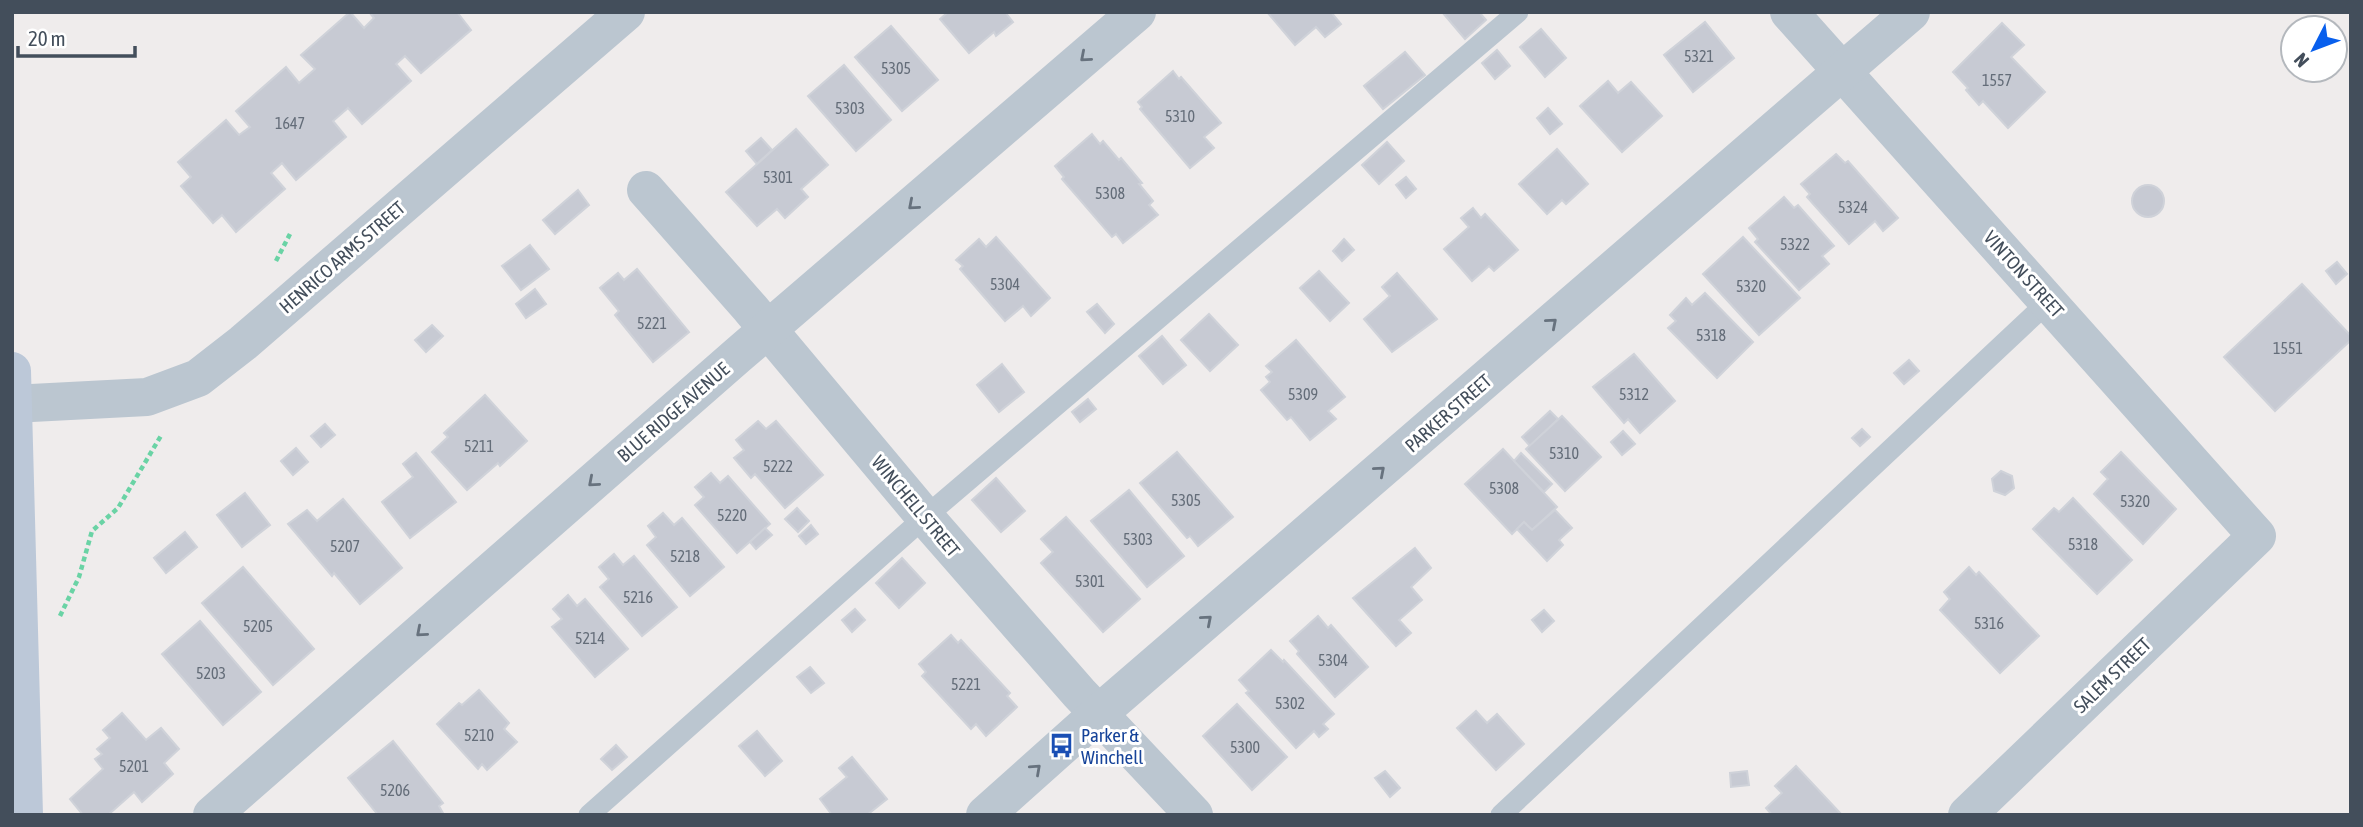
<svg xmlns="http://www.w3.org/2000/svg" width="2363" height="827" font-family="'Asap Condensed',sans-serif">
<rect width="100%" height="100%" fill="#efecec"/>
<g fill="#c7cad3" stroke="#cfd2d9" stroke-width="2">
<path d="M350,12L364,28L374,18L369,12H457L471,30L421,73L405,56L396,64L411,81L362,124L348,108L333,121L346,137L296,180L282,163L271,173L285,189L236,232L222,215L213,223L181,186L191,177L178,162L226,120L239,135L250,127L236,111L286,67L299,83L315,69L301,55Z"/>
<path d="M948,12H1005L1013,22L996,36L994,32L969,53L940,19Z"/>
<path d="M1267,12H1331L1341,24L1325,37L1316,27L1295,45Z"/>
<path d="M1442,12H1479L1486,20L1465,39Z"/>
<path d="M1705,22L1734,58L1693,92L1664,55Z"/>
<path d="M2002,23L2024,45L2011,57L2045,92L2008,128L1983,101L1979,105L1966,90L1968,88L1953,72Z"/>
<path d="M891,26L938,80L902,111L855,57Z"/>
<path d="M1541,29L1566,58L1545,77L1520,47Z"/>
<path d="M1497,50L1510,66L1495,79L1482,63Z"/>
<path d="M1405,52L1425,75L1383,109L1364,86Z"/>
<path d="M844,65L891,120L856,151L808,96Z"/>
<path d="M1173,71L1179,79L1181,77L1221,123L1204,137L1214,148L1190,168L1140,109L1142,107L1138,102Z"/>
<path d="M1608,81L1618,93L1631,82L1662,116L1622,152L1580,106Z"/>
<path d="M1548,108L1562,124L1550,134L1537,118Z"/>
<path d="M796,129L828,165L801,189L808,197L785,218L777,209L757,226L726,192Z"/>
<path d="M1092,134L1100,144L1103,141L1119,160L1121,158L1142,183L1139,184L1153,201L1149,205L1158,215L1123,243L1116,234L1112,237L1062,179L1064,177L1055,166Z"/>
<path d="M761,138L772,150L757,164L746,151Z"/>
<path d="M1387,142L1404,161L1379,184L1362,165Z"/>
<path d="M1557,149L1588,184L1566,204L1562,200L1547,214L1519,184Z"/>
<path d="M1836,154L1845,163L1848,161L1898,218L1883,231L1875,221L1849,244L1807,197L1810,194L1801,184Z"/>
<path d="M1406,177L1416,189L1406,198L1396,185Z"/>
<circle cx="2148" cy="201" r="16"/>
<path d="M578,190L589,205L555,234L543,220Z"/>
<path d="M1784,197L1794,208L1798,205L1834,246L1822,256L1829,264L1799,290L1755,242L1758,239L1749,228Z"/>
<path d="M1473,208L1481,218L1485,214L1518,250L1494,271L1489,266L1472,281L1444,249L1469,227L1461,218Z"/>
<path d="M996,237L1050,298L1031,316L1023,306L1005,321L960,269L963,266L956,260L979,239L986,247Z"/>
<path d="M1743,237L1800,298L1759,335L1703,274Z"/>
<path d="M1344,239L1354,250L1342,261L1333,251Z"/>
<path d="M530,245L549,269L521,290L502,266Z"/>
<path d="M2337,262L2347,274L2336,284L2326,271Z"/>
<path d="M637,269L689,332L653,362L615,315L619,311L600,288L618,273L624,280Z"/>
<path d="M1319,271L1349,303L1330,321L1300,288Z"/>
<path d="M1397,273L1437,319L1392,352L1364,319L1390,296L1382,287Z"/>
<path d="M2302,284L2351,336V340L2275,411L2224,357Z"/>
<path d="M535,289L546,304L526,318L516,304Z"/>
<path d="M1705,293L1753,342L1717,378L1668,328L1676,321L1670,315L1686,298L1692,305Z"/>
<path d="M1097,304L1114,324L1105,333L1087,312Z"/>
<path d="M1209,314L1238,345L1210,371L1181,340Z"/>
<path d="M432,325L443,336L426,352L415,340Z"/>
<path d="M1162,336L1186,365L1163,384L1139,356Z"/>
<path d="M1296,340L1345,397L1328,411L1336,419L1310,440L1291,417L1287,420L1261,390L1270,382L1266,377L1272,372L1266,366Z"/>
<path d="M1634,354L1675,401L1640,433L1628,419L1624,423L1593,387Z"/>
<path d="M1909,360L1919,371L1904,384L1894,373Z"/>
<path d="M1002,364L1024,392L999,412L977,385Z"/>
<path d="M485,395L527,441L500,466L498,463L467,490L432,452L448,437L444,433Z"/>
<path d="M1088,399L1096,409L1080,422L1072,412Z"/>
<path d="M1550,411L1558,419L1530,446L1522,437Z"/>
<path d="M1562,416L1601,457L1565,491L1526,449Z"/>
<path d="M758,421L766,429L776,421L823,475L785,508L755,474L751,478L734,458L744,450L736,440Z"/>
<path d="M325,424L335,435L321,447L311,436Z"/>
<path d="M1862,429L1870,437L1860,446L1852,438Z"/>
<path d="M1623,431L1635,444L1622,455L1611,442Z"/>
<path d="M296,448L308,462L293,475L281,461Z"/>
<path d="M1503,449L1557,507L1532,530L1524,522L1512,534L1465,484Z"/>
<path d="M1177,452L1233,517L1198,546L1190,536L1187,538L1140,483Z"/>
<path d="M2121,452L2176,509L2143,544L2094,494L2108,479L2101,472Z"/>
<path d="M416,453L456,502L410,538L382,502L413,477L403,464Z"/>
<path d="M1521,453L1552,484L1544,492L1514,461Z"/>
<path d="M2001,471L2012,476L2014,488L2005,495L1994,491L1992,479Z"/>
<path d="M711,473L720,483L728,476L770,524L737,553L695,505L704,497L695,487Z"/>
<path d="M996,478L1025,511L1001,532L972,500Z"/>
<path d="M1129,490L1184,556L1147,587L1091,521Z"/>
<path d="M245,493L270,525L242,547L217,515Z"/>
<path d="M2073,498L2132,560L2097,594L2033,529L2054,508L2059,512Z"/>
<path d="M343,499L402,568L360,604L334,573L332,576L288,524L307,510L317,521Z"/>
<path d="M797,508L809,521L798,532L785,519Z"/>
<path d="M1555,510L1572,528L1559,540L1563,545L1547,561L1517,529L1524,522L1532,530Z"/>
<path d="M663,513L674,525L682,518L724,567L690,596L647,545L656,537L648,526Z"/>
<path d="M1066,517L1140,599L1103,632L1041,563L1053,552L1041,539Z"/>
<path d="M811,525L818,534L806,544L799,536Z"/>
<path d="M765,528L772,535L756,549L750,542Z"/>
<path d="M185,532L197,547L166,573L154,558Z"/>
<path d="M1415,548L1431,568L1411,587L1422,600L1399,620L1411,633L1396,646L1353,598Z"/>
<path d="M614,554L623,565L634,556L677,607L642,636L600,587L609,579L599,567Z"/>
<path d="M902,558L925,583L899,608L876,583Z"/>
<path d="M243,567L314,649L273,685L202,603Z"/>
<path d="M1969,567L1976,575L1979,572L2039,636L2000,673L1940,610L1950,599L1944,592Z"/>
<path d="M568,595L577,606L585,599L628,649L595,677L552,627L562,619L553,609Z"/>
<path d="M855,609L865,620L852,632L842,620Z"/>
<path d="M1544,610L1554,621L1542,632L1532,620Z"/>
<path d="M1318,616L1328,628L1331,625L1368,667L1335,697L1297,654L1299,651L1290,641Z"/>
<path d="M200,621L261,692L223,725L162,654Z"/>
<path d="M951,635L958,643L961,640L1010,693L1007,696L1017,707L986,736L976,724L971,729L922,676L926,672L919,664Z"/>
<path d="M1271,650L1283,662L1284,660L1334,714L1323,724L1328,729L1319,737L1314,731L1296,748L1246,693L1249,691L1239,680Z"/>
<path d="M810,667L824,683L811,693L797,677Z"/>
<path d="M479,690L509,723L504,729L517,742L487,770L482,764L478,769L437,724L459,703L462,705Z"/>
<path d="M1237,704L1287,757L1252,790L1203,736Z"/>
<path d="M1476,711L1487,723L1497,714L1524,744L1496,770L1457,728Z"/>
<path d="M122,713L146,740L161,728L179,749L164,763L173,774L142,802L134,792L108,815H83L70,799L103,769L95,759L102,754L97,749L110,738L103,730Z"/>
<path d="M757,731L782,761L765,776L739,746Z"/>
<path d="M393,741L443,803L439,806L444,815H378L348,778Z"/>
<path d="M616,745L627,757L612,770L601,759Z"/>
<path d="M852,757L887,799L867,815H832L820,799L847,777L839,768Z"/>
<path d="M1796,766L1842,815H1772L1766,808L1782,793L1775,786Z"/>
<path d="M1385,771L1400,788L1390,797L1375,778Z"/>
<path d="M1747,771L1749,785L1731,787L1730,773Z"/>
</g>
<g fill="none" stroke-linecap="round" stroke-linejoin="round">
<g stroke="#6ad3a5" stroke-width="4.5" stroke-dasharray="5 3.5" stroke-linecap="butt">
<path d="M276,261L290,234"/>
<path d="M60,616L79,577L92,531L118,508L162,434"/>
</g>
<g stroke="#bbc6d0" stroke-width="21">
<path d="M589,815L925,517L1518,12"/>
<path d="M1501,815L2049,301"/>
</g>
<g stroke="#bbc6d0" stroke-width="38">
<path d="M1789,12L2257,536L1967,815"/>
<path d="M646,190L750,308L925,517L1079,693L1194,815"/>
<path d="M12,404L147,397L198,378L243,343L626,12"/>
<path d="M212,815L738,355L1137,12"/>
<path d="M985,815L1098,714L1911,12"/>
</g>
<path stroke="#bcc8d8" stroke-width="38" d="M12,371L24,815"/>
</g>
<defs><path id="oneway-chevron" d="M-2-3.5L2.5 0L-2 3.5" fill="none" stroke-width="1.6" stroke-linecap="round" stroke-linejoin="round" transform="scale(1.75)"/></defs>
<g stroke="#67727e">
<use href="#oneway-chevron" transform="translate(1085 57) rotate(139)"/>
<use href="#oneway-chevron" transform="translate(913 205) rotate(139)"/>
<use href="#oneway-chevron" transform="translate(1552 323) rotate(-41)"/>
<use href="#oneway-chevron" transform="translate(1380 471) rotate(-41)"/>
<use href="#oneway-chevron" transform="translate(593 482) rotate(139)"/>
<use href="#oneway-chevron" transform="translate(1207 620) rotate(-41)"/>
<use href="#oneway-chevron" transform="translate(421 632) rotate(139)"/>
<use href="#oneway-chevron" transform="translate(1036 769) rotate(-42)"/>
</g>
<defs>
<symbol id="bus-bare" viewBox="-9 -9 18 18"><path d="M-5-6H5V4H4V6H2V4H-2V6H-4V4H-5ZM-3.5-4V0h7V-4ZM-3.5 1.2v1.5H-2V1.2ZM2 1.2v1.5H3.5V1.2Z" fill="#1a4fb4" stroke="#fff" stroke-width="2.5" paint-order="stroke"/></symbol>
</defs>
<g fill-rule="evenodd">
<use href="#bus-bare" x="1044" y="728" width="35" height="35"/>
</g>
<g text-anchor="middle" stroke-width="6" stroke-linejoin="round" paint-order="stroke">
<g font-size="16" fill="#646d79">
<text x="1699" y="62">5321</text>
<text x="896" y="74">5305</text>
<text x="1997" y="86">1557</text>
<text x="850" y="114">5303</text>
<text x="1180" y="122">5310</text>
<text x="290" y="129">1647</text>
<text x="778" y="183">5301</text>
<text x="1110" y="199">5308</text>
<text x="1853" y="213">5324</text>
<text x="1795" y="250">5322</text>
<text x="1005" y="290">5304</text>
<text x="1751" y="292">5320</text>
<text x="652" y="329">5221</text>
<text x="1711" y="341">5318</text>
<text x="2288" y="354">1551</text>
<text x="1303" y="400">5309</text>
<text x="1634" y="400">5312</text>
<text x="479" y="452">5211</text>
<text x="1564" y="459">5310</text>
<text x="778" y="472">5222</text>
<text x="1504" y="494">5308</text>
<text x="1186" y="506">5305</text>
<text x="2135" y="507">5320</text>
<text x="732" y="521">5220</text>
<text x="1138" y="545">5303</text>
<text x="2083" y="550">5318</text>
<text x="345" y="552">5207</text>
<text x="685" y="562">5218</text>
<text x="1090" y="587">5301</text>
<text x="638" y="603">5216</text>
<text x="1989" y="629">5316</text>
<text x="258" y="632">5205</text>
<text x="590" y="644">5214</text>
<text x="1333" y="666">5304</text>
<text x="211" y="679">5203</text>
<text x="966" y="690">5221</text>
<text x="1290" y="709">5302</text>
<text x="479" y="741">5210</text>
<text x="1245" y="753">5300</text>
<text x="134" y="772">5201</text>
<text x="395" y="796">5206</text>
</g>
<g font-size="19" fill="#434e5b" stroke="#fff">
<text transform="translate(342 257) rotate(-41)" y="7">HENRICO ARMS STREET</text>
<text transform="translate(2024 274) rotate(48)" y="7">VINTON STREET</text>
<text transform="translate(673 412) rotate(-41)" y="7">BLUE RIDGE AVENUE</text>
<text transform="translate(1448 413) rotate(-41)" y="7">PARKER STREET</text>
<text transform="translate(916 506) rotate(50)" y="7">WINCHELL STREET</text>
<text transform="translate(2112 675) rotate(-44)" y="7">SALEM STREET</text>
</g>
<g font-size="19" fill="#164399" stroke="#fff" text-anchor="start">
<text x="1081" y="742">Parker &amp;<tspan x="1081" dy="22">Winchell</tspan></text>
</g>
</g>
<rect width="2363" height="827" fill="none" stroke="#434e5b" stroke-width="28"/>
<g transform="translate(2314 49) rotate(228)"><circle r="33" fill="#ffffff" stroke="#b4b8bd" stroke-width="2"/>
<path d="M0-5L12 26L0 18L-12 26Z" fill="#085fed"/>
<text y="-10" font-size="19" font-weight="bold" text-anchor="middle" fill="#434e5b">N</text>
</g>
<path d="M18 46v10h117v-10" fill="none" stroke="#434e5b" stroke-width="3.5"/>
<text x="28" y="46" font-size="21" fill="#434e5b" stroke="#ffffff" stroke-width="5" paint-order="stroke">20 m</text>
</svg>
